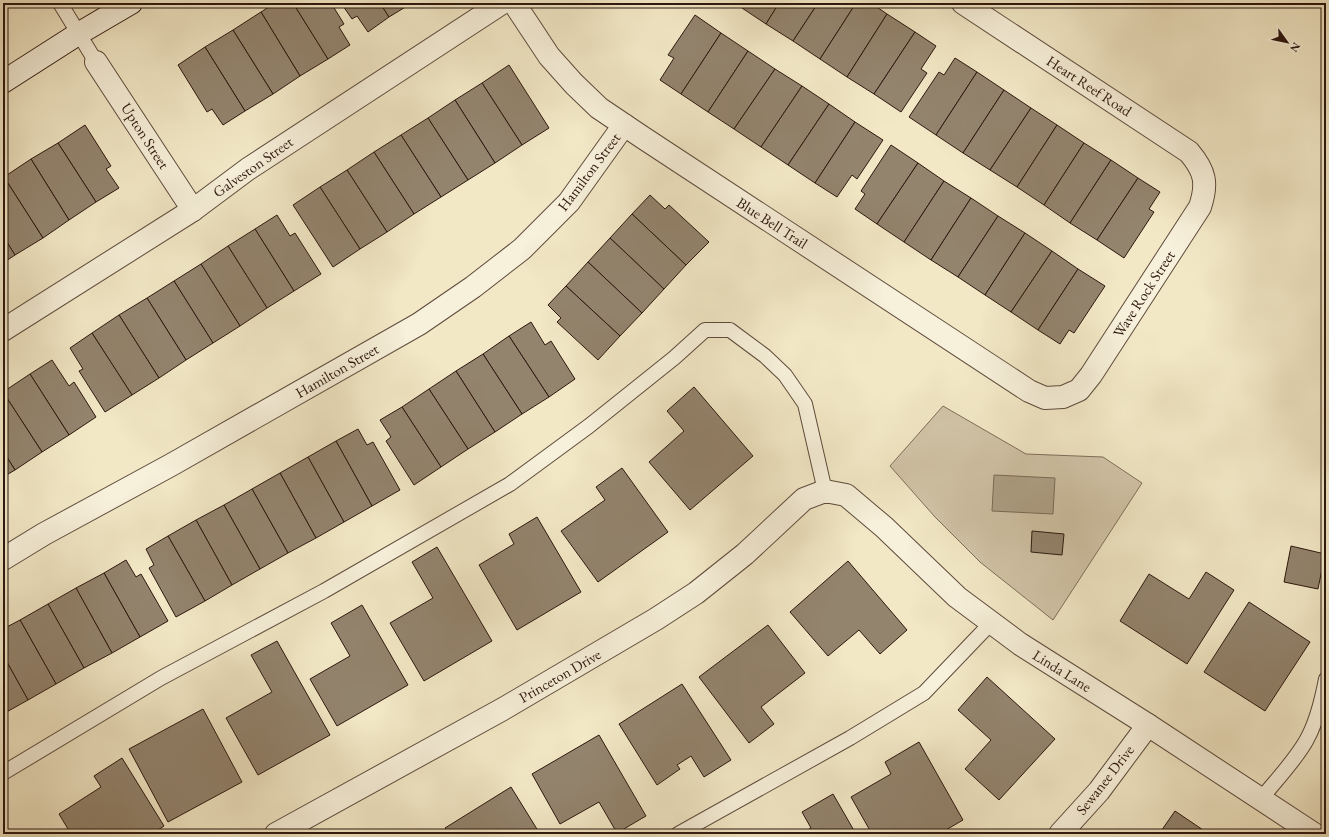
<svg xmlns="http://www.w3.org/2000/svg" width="1329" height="837" font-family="'EB Garamond',serif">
<rect width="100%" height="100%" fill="#f2e8c6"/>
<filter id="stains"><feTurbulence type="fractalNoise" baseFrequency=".005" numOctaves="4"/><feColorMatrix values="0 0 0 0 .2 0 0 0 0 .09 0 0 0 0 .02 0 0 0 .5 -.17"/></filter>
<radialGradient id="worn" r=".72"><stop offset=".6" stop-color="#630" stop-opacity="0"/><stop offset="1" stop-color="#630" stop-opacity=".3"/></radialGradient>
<path fill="#d1c4a7" stroke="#7f6e5a" d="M943,406L1026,454L1103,457L1142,483L1053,620L980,562L935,517L890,466Z"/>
<path fill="#afa187" stroke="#7b6a57" d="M994,475L1055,478L1053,514L992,511Z"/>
<g fill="#93846e" stroke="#2d170e">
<path d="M275,3H293L328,59L300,76L261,12Z"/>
<path d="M293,3H331L344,24L339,27L350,45L328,59Z"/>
<path d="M341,3H380L389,17L368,32L357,16L352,19Z"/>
<path d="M380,3H412L389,17Z"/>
<path d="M741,3H779L766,24L739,6Z"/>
<path d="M779,3H818L793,41L766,24Z"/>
<path d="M818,3H856L820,59L793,41Z"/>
<path d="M856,3H871L887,14L847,77L820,59Z"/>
<path d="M261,12L300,76L273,94L233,30Z"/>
<path d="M887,14L915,32L874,94L847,77Z"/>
<path d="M695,15L721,33L681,94L660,80L674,58L668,55Z"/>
<path d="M233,30L273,94L245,111L205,47Z"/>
<path d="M915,32L936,46L921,69L927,73L901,112L874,94Z"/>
<path d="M721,33L748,51L708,112L681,94Z"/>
<path d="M205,47L245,111L223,125L212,109L207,112L178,65Z"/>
<path d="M748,51L775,69L734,129L708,112Z"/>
<path d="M955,58L977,72L936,135L909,117L939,72L944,75Z"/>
<path d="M509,65L549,128L522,145L482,83Z"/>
<path d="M775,69L802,86L761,147L734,129Z"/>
<path d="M977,72L1004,90L963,153L936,135Z"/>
<path d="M482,83L522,145L495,163L455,100Z"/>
<path d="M802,86L829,104L788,165L761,147Z"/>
<path d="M1004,90L1031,108L990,170L963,153Z"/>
<path d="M455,100L495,163L468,180L428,118Z"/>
<path d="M829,104L855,122L815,183L788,165Z"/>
<path d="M1031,108L1057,125L1017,187L990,170Z"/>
<path d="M428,118L468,180L441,197L401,135Z"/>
<path d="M855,122L883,140L857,179L852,175L837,197L815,183Z"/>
<path d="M85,125L111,166L106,169L119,188L96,202L58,143Z"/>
<path d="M1057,125L1084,143L1044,205L1017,187Z"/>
<path d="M401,135L441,197L414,214L374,152Z"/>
<path d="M58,143L96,202L69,220L31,159Z"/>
<path d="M1084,143L1111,160L1070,223L1044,205Z"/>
<path d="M891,145L918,163L877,224L855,209L865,194L861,191Z"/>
<path d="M374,152L414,214L387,232L347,170Z"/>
<path d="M31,159L69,220L43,238L4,177Z"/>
<path d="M1111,160L1138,178L1097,240L1070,223Z"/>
<path d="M918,163L944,181L904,242L877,224Z"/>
<path d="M347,170L387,232L360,249L320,187Z"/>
<path d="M4,177L43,238L15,255L3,236Z"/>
<path d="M1138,178L1160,192L1149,209L1154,212L1124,258L1097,240Z"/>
<path d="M944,181L971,198L931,260L904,242Z"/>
<path d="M320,187L360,249L333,267L293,205Z"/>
<path d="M650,195L665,209L669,205L709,242L686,265L632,214Z"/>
<path d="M971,198L998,216L958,277L931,260Z"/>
<path d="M632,214L686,265L664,289L610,238Z"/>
<path d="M277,215L290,236L295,233L321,274L294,291L255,229Z"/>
<path d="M998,216L1025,233L985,295L958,277Z"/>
<path d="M255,229L294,291L267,308L228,246Z"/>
<path d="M1025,233L1052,251L1011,312L985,295Z"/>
<path d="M3,236L15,255L3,263Z"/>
<path d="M610,238L664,289L642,313L588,262Z"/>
<path d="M228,246L267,308L240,326L201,264Z"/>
<path d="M1052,251L1078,269L1038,330L1011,312Z"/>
<path d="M588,262L642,313L620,336L566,286Z"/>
<path d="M201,264L240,326L213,343L174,281Z"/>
<path d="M1078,269L1105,286L1074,333L1069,330L1060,344L1038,330Z"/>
<path d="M174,281L213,343L186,360L147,298Z"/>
<path d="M566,286L620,336L598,360L557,322L561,318L548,305Z"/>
<path d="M147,298L186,360L159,378L119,315Z"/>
<path d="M119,315L159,378L132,395L92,333Z"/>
<path d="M531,322L545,345L551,341L575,379L549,397L509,336Z"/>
<path d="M92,333L132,395L105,412L79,371L83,369L70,348Z"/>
<path d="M509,336L549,397L522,414L483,354Z"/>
<path d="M483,354L522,414L495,432L456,371Z"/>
<path d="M52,360L69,386L74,382L96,417L69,435L30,374Z"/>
<path d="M456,371L495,432L468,449L429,389Z"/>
<path d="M30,374L69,435L42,452L3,392Z"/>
<path d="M694,387L753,456L690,510L649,462L684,431L667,411Z"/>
<path d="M429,389L468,449L441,467L402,407Z"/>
<path d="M3,392L42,452L15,470L3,451Z"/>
<path d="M402,407L441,467L414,485L386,441L391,437L380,420Z"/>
<path d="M358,429L367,445L373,442L400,490L372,506L336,441Z"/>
<path d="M336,441L372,506L344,522L308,457Z"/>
<path d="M3,451L15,470L3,477Z"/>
<path d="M308,457L344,522L316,538L280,473Z"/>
<path d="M622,468L668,532L598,582L561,531L605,500L596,487Z"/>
<path d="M280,473L316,538L288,553L252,489Z"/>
<path d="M252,489L288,553L260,569L224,505Z"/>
<path d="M224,505L260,569L232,585L196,520Z"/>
<path d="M537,517L581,592L517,630L479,565L514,544L509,534Z"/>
<path d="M196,520L232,585L205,601L168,536Z"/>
<path d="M1032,531L1064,534L1062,555L1031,552Z"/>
<path d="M168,536L205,601L176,617L149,568L154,565L146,549Z"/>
<path d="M1291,546L1325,554L1318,589L1284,582Z"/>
<path d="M437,547L492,641L424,681L390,623L433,598L412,562Z"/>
<path d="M126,560L136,577L141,574L168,621L140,637L104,573Z"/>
<path d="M848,561L907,630L880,654L859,630L828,656L790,612Z"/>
<path d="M1206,572L1234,590L1187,664L1120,621L1149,574L1189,599Z"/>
<path d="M104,573L140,637L112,653L76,588Z"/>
<path d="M76,588L112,653L84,668L48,604Z"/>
<path d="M1249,602L1310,642L1265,711L1204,672Z"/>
<path d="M48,604L84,668L56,684L20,620Z"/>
<path d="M362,605L408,685L337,726L310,679L350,656L331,623Z"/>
<path d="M20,620L56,684L28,700L3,655V629Z"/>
<path d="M768,625L805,673L761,707L774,724L749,743L699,677Z"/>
<path d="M277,641L330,735L258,775L226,718L272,692L251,655Z"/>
<path d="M3,655L28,700L3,714Z"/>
<path d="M987,677L1055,739L999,800L965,769L991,740L958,710Z"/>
<path d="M682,684L731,760L704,777L691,756L677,765L680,769L657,785L619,724Z"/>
<path d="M203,709L242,782L168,822L129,749Z"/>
<path d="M599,735L646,816L617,833L599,802L560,824L532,774Z"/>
<path d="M919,742L963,820L939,834H872L851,797L891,774L885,762Z"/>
<path d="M122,758L164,826L152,834H71L59,814L101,787L94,776Z"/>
<path d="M511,787L540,834H449L445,828Z"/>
<path d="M833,794L856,834H800L811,828L802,812Z"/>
<path d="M1175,811L1209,834H1159Z"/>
</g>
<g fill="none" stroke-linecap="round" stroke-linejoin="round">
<defs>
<g id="lane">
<path d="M60,3L96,62"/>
<path d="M3,773L161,678L324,591L510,484L589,426L674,358L705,330H730L765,356L785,375L805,404L825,491"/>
<path d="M1261,799C1276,780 1294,762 1306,741C1317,722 1322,700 1326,679"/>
<path d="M678,834L850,738L924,693L991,623"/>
</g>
<g id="street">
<path d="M514,3L549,56L574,84L599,108L642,137L1029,391L1045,398L1063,397L1079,390L1091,375L1200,207C1208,183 1205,171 1189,152L963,3"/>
<path d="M96,62L193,210"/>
<path d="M3,330L193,210L248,169L502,3"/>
<path d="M3,559L44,534L171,465L419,324L473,287L522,249L569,202L624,125"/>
<path d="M276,834L503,709L656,619L696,593L745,554L804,499L825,491L846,495L884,527L957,597L1020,644L1148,725L1314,834"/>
<path d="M1060,834L1099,791L1148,725"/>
</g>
<path id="secondary" d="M3,82L78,34L131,3"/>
</defs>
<use href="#lane" stroke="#5e4b3c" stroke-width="16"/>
<use href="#street" stroke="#5e4b3c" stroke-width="24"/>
<use href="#secondary" stroke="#2d170e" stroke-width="24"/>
<use href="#lane" stroke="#f7f0da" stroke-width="14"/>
<use href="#street" stroke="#f7f0da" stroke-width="22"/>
<use href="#secondary" stroke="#f7f0da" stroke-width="22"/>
</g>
<g text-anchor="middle" stroke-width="4" stroke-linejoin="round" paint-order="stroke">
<g font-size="15" fill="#2d170e" stroke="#f7f0da">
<text transform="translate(1089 86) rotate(33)" y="5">Heart Reef Road</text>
<text transform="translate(145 136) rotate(57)" y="5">Upton Street</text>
<text transform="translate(253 167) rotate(-35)" y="5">Galveston Street</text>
<text transform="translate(589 172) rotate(-53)" y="5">Hamilton Street</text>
<text transform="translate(772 223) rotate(33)" y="5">Blue Bell Trail</text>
<text transform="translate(1144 294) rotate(-57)" y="5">Wave Rock Street</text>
<text transform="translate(337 371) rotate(-30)" y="5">Hamilton Street</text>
<text transform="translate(1062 671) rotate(32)" y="5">Linda Lane</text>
<text transform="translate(560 676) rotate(-30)" y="5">Princeton Drive</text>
<text transform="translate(1105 780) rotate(-52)" y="5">Sewanee Drive</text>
</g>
</g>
<rect width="1329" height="837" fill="none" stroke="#f2e8c6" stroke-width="16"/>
<rect x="4" y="4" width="1321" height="829" fill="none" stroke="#2d170e" stroke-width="2"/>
<rect x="8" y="8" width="1313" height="821" fill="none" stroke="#2d170e"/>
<g transform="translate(1287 42) rotate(123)" stroke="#f7f0da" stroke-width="3" paint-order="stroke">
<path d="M0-3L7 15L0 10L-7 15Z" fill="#2d170e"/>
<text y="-6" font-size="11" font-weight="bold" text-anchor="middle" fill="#2d170e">N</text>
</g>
<rect width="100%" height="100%" filter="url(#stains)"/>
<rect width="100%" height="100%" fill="url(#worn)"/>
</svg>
